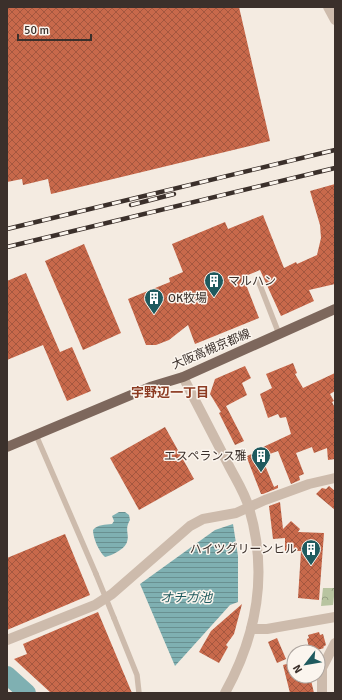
<svg xmlns="http://www.w3.org/2000/svg" width="342" height="700" font-family="Signika,'Noto Sans JP',sans-serif">
<defs>
<pattern id="park-crowns" width="20" height="18" patternUnits="userSpaceOnUse"><rect width="20" height="18" fill="#b8c4a0"/><path d="M2 6a3 3 0 1 1 6 0M12 15a3 3 0 1 1 6 0" fill="none" stroke="#97a083"/></pattern>
<pattern id="water-rules" width="6" height="5" patternUnits="userSpaceOnUse"><rect width="6" height="5" fill="#7fb0b2"/><path d="M0 2.5h6" fill="none" stroke="#699091"/></pattern>
<pattern id="building-cross-hatch" width="8" height="8" patternUnits="userSpaceOnUse"><rect width="8" height="8" fill="#c8694b"/><path d="M0 0l8 8M0 8l8-8" fill="none" stroke="#a4573f"/></pattern>
</defs>
<rect width="100%" height="100%" fill="#f4ebe1"/>
<path fill="url(#park-crowns)" d="M323,588H335L333,605L321,606Z"/>
<g fill="url(#water-rules)">
<path d="M119,512H125L129,515L130,520C124,530 130,534 127,542C125,549 111,556 105,557C99,552 93,538 93,530C98,524 105,525 112,524L114,521L112,516Z"/>
<path d="M233,524L238,556V602L230,605L175,666L140,584L215,530Z"/>
</g>
<g fill="none" stroke-linecap="round" stroke-linejoin="round">
<path stroke="#7fb0b2" stroke-width="18" d="M7,675L27,693"/>
</g>
<g fill="url(#building-cross-hatch)">
<path d="M7,7H239L270,141L51,194L48,179L23,185L22,179L7,182Z"/>
<path d="M335,184V284L309,290L314,301L281,316L260,270L243,277L259,318L195,344L188,325L169,340L156,345H146L128,299L170,282L169,278L183,272L172,244L225,222L228,229L263,215L284,268L296,262L297,264L317,255L321,238L320,225L310,191Z"/>
<path d="M84,244L121,333L83,350L45,261Z"/>
<path d="M26,273L60,352L72,347L91,391L67,401L43,345L7,360V281Z"/>
<path d="M293,363L297,373L295,374L303,388L335,373V391L330,394L334,401L332,402L335,408V459L328,460L327,448L314,453L312,447L296,453L304,474L299,476L300,480L291,484L278,451L264,456L261,448L291,434L286,417L280,418L278,414L268,418L260,394L272,388L266,374Z"/>
<path d="M245,366L251,378L242,383L247,395L226,406L244,441L235,445L219,413L221,412L210,394L215,379Z"/>
<path d="M165,427L194,479L139,510L110,458Z"/>
<path d="M259,451L274,487L278,485V488L263,494H261L247,458H248L247,456Z"/>
<path d="M329,486L335,491V510L316,494L322,488L326,489Z"/>
<path d="M280,502L283,529L291,521L300,529L298,532L324,533L319,600L298,598L301,551H285V538L273,539L269,506Z"/>
<path d="M65,534L90,595L7,630V558Z"/>
<path d="M242,604L234,634L226,645L228,647L219,663L199,652L211,631Z"/>
<path d="M98,612L132,693H51L14,659L27,654L23,644Z"/>
<path d="M319,632L320,635L323,634L326,645L323,647L324,648L314,651V650L310,651L307,639L309,638L308,635Z"/>
<path d="M277,638L286,659L277,663L268,642Z"/>
<path d="M294,662V676H310L314,693H290L283,665Z"/>
</g>
<g fill="none" stroke-linecap="round" stroke-linejoin="round">
<g stroke="#cdbbac" stroke-width="5.5">
<path d="M258,280L279,334"/>
<path d="M36,435L96,574"/>
<path d="M114,618L137,675L139,693"/>
</g>
<g stroke="#cdbbac" stroke-width="10">
<path d="M7,640L95,605L112,594L190,526L203,519L236,513L265,500L309,484L335,478"/>
<path d="M322,693V668L335,643"/>
</g>
<g stroke="#cdbbac" stroke-width="10">
<path d="M328,7L335,20"/>
<path d="M183,377C198,406 213,435 228,464C235,478 245,493 249,508C268,572 257,635 225,693"/>
<path d="M251,629H267L335,617"/>
</g>
<path stroke="#7d675c" stroke-width="10" d="M7,447L150,387L183,377L335,309"/>
<defs>
<g id="rail">
<path d="M131,205L174,194"/>
<path d="M7,229L335,150"/>
<path d="M7,247L335,168"/>
</g>
</defs>
<use href="#rail" stroke="#3b302b" stroke-width="4.5"/>
<use href="#rail" stroke="#fbf5ee" stroke-width="3" stroke-dasharray="9" stroke-linecap="butt"/>
<path stroke="#cdbbac" stroke-width="5.5" d="M96,574L114,618"/>
</g>
<defs>
<symbol id="building-pin" viewBox="-11 -11 22 30"><path d="M0 17L-7.5 6A9.5 9.5 0 1 1 7.5 6Z" fill="#1f5a5e" stroke="#fbf5ee"/><path d="M-4-6H4V6H1V3H-1V6H-4ZM-2.5-4.3h1.7v1.8h-1.7ZM.8-4.3h1.7v1.8H.8ZM-2.5-1h1.7V.8h-1.7ZM.8-1h1.7V.8H.8Z" fill="#fff"/></symbol>
</defs>
<g fill-rule="evenodd">
<use href="#building-pin" x="203" y="270" width="22" height="30"/>
<use href="#building-pin" x="143" y="287" width="22" height="30"/>
<use href="#building-pin" x="250" y="445" width="22" height="30"/>
<use href="#building-pin" x="300" y="538" width="22" height="30"/>
</g>
<g text-anchor="middle" stroke-width="3" stroke-linejoin="round" paint-order="stroke">
<g font-size="12" fill="#3b302b" stroke="#fbf5ee" text-anchor="start">
<text x="228" y="285">マルハン</text>
<text x="168" y="302">OK牧場</text>
<text x="247" y="460" text-anchor="end">エスペランス雅</text>
<text x="297" y="553" text-anchor="end">ハイツグリーンヒル</text>
</g>
<g font-size="12" fill="#3b302b" stroke="#fbf5ee">
<text transform="translate(211 349) rotate(-23)" y="4">大阪高槻京都線</text>
</g>
<g font-size="13" font-weight="bold" fill="#8c3b22" stroke="#fbf5ee">
<text x="170" y="397">宇野辺一丁目</text>
</g>
<g font-size="13" font-style="italic" fill="#1f5a5e" stroke="#fbf5ee">
<text x="186" y="602">オチガ池</text>
</g>
</g>
<rect width="342" height="700" fill="none" stroke="#3b302b" stroke-width="16"/>
<g transform="translate(306 664) rotate(239)"><circle r="19" fill="#fbf5ee" stroke="#aea6a0"/>
<path d="M0-3L7 15L0 10L-7 15Z" fill="#1f5a5e"/>
<text y="-6" font-size="11" font-weight="bold" text-anchor="middle" fill="#3b302b">N</text>
</g>
<path d="M18 34v6h73v-6" fill="none" stroke="#3b302b" stroke-width="2"/>
<text x="24" y="34" font-size="12" fill="#3b302b" stroke="#fbf5ee" stroke-width="3" paint-order="stroke">50 m</text>
</svg>
